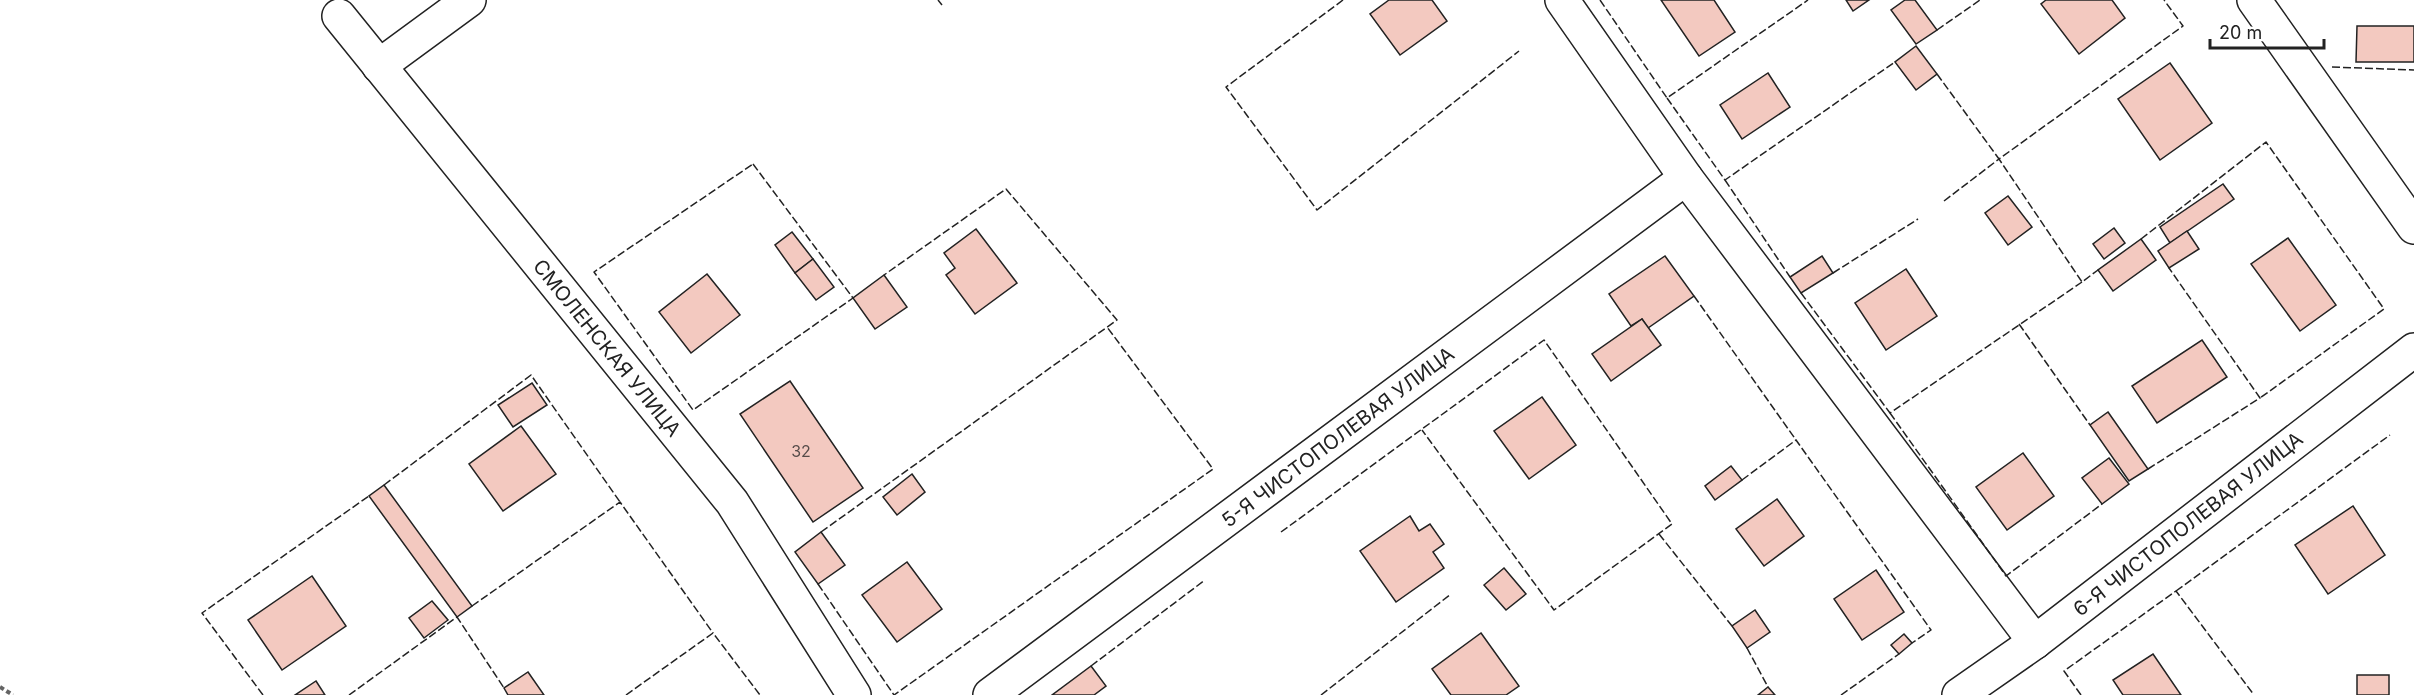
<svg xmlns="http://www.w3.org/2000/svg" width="2414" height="695" font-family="Inter,sans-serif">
<rect width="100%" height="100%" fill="#fff"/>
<g fill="#f3c9c0" stroke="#222" stroke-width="1.5">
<path d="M1389,0H1432L1447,21L1400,55L1370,14Z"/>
<path d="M1661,0H1714L1735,32L1699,56Z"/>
<path d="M1846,0H1869L1853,11Z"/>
<path d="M1905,0H1915L1937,30L1916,44L1891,10Z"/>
<path d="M2046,0H2112L2125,18L2079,54L2041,4Z"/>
<path d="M2357,26H2414V62H2356Z"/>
<path d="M1916,46L1937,74L1916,90L1895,62Z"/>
<path d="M2170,63L2212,123L2160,160L2118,99Z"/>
<path d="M1768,73L1790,107L1742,139L1720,105Z"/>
<path d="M2223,184L2234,199L2170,243L2160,227Z"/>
<path d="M2008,196L2032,227L2008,245L1985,213Z"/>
<path d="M2114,228L2125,243L2104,259L2093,244Z"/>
<path d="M976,229L1017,283L975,314L946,275L955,268L944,253Z"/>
<path d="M2187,231L2199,249L2169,268L2158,251Z"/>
<path d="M792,232L813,259L795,273L775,245Z"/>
<path d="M2288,238L2336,305L2300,331L2251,264Z"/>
<path d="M2141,239L2156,260L2113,291L2098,270Z"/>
<path d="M1665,256L1694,296L1648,328L1642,319L1631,326L1609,294Z"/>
<path d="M1822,256L1833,273L1801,293L1790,277Z"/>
<path d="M813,259L834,287L816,300L795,273Z"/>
<path d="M1906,269L1937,316L1886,350L1855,303Z"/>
<path d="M707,274L740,315L691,353L659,312Z"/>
<path d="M884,275L907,307L875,329L853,298Z"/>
<path d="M1642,319L1661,345L1611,381L1592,354Z"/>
<path d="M2202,340L2227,377L2157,423L2132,386Z"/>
<path d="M790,381L863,488L813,522L740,414Z"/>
<path d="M532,383L547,405L513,427L498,405Z"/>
<path d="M1542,397L1576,445L1529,479L1494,431Z"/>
<path d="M2108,412L2148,469L2129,481L2090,425Z"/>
<path d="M521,426L556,474L503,511L469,464Z"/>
<path d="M2023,453L2054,496L2007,530L1976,487Z"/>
<path d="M2109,458L2129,484L2102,504L2082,478Z"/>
<path d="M1731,466L1742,480L1715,500L1705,486Z"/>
<path d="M912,474L925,492L897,515L883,497Z"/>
<path d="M384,485L472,606L457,617L369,496Z"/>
<path d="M1777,499L1804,536L1764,566L1736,529Z"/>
<path d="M2353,506L2385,555L2328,594L2295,545Z"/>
<path d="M1410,516L1419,531L1430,524L1444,544L1433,552L1444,568L1396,602L1360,551Z"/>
<path d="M821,532L845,565L818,584L795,552Z"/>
<path d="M907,562L942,609L897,642L862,595Z"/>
<path d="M1504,568L1526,594L1506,610L1484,585Z"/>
<path d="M1876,570L1904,612L1862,640L1834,599Z"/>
<path d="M312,576L346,626L282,670L248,620Z"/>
<path d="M432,601L448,620L424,638L409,618Z"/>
<path d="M1755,610L1770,632L1747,648L1732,626Z"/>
<path d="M1481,633L1519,686L1506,695H1451L1432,669Z"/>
<path d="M1904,634L1912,643L1899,654L1891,645Z"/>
<path d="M2153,654L2181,695H2123L2113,680Z"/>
<path d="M1091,666L1106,686L1094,695H1052Z"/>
<path d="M528,672L544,695H508L504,688Z"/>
<rect x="2357" y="675" width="32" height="20"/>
<path d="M316,681L325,695H295Z"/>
<path d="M1768,687L1775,695H1758Z"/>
</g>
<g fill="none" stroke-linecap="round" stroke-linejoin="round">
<defs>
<g id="minor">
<path d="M1562,0L1686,178L2035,642"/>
<path d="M2254,0L2414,227"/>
<path d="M339,16L732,502L854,695"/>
<path d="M379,66L469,0"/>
<path d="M990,695L1686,178"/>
<path d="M1959,695L2035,642L2414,350"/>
</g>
</defs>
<use href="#minor" stroke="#222" stroke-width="36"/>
<path stroke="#646464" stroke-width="4" stroke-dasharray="4.5 3" stroke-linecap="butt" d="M0,687L13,695"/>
<use href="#minor" stroke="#fff" stroke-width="33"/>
<g stroke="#222" stroke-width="1.5" stroke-dasharray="8 3" stroke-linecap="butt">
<path d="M938,0L942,5"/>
<path d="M1343,0L1226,87L1317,210L1519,51"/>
<path d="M1600,0L1667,98L1808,0"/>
<path d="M1937,30L1980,0"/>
<path d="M2332,67L2414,70"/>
<path d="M1937,74L1999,159L2183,26L2164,0"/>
<path d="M1667,98L1725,180L1895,62"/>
<path d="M753,164L853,298L693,410L594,272Z"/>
<path d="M1725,180L1790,277"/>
<path d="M1944,201L1999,159L2082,282L2098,270"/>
<path d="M2141,239L2266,142L2384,309L2260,398"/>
<path d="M1833,273L1918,219"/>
<path d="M1801,293L1890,413L2082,282"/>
<path d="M1694,296L1796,440"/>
<path d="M2019,324L2090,425"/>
<path d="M1890,413L2006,576L2102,504"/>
<path d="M2148,469L2260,398L2169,268"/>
<path d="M1742,480L1796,440L1931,630L1912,643"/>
<path d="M384,485L531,375L620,502"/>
<path d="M821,532L1117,320L1006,189L884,275"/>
<path d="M1281,532L1544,340L1672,524L1554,610L1422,430"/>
<path d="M1659,534L1732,626"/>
<path d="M818,584L894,695L1213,469L1107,327"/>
<path d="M2176,591L2390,435"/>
<path d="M472,606L620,502L713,633"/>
<path d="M1747,648L1768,687"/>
<path d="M1091,666L1205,580"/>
<path d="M263,695L202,613L369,496"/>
<path d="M349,695L457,617L504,688"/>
<path d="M626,695L713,633L760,695"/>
<path d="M1321,695L1451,594"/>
<path d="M1841,695L1899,654"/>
<path d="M2081,695L2064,671L2176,591L2254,695"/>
</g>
</g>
<g text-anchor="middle" stroke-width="4.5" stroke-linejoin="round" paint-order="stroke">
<g font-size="16" fill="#564c4a">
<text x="801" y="457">32</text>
</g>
<g font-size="20" fill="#222" stroke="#fff">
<text transform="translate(607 348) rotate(51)" y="7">СМОЛЕНСКАЯ УЛИЦА</text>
<text transform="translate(1338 437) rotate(-37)" y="7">5-Я ЧИСТОПОЛЕВАЯ УЛИЦА</text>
<text transform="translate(2188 524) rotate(-38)" y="7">6-Я ЧИСТОПОЛЕВАЯ УЛИЦА</text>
</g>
</g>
<path d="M2210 39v9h114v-9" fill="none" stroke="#222222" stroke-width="3"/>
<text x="2219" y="39" font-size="18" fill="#222222" stroke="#ffffff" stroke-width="4.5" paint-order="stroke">20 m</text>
</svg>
